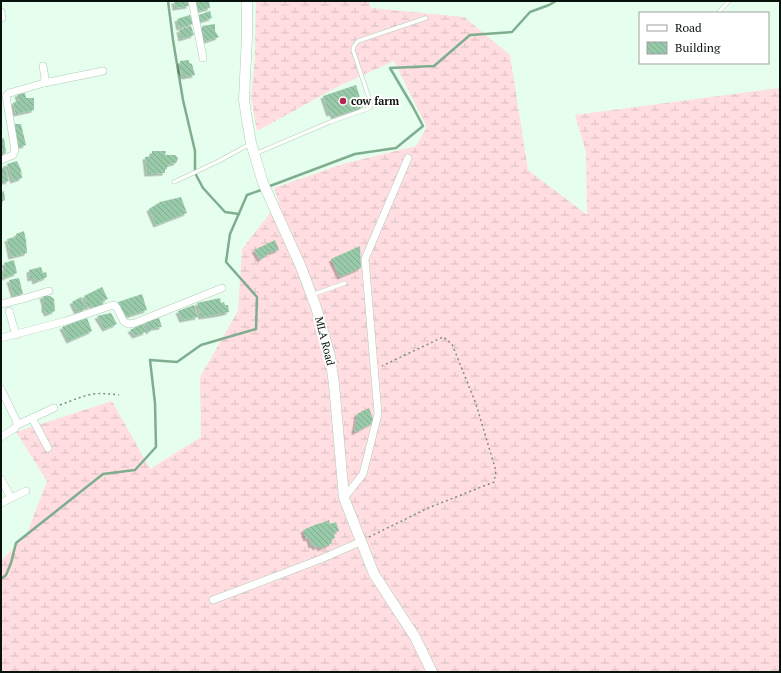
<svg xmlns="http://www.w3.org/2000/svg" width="781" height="673" font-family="'PT Serif',serif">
<defs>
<pattern id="wetland-marsh" width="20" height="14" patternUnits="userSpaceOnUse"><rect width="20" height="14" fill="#ffdde1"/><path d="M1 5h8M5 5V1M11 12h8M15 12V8" fill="none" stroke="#d9bdc0"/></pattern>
<pattern id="building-back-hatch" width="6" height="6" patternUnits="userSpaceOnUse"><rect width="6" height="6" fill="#98c9a8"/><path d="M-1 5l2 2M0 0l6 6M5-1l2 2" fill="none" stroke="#82ac8f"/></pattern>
<filter id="shadow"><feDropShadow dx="-2.5" dy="2.5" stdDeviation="0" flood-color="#0004"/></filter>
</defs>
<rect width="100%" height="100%" fill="#e6feed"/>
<path fill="url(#wetland-marsh)" d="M256,1H368L371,8L464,17L510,55L528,170L587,215L586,152L575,115L780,88V672H1V561L26,536L47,481L16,432L112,401L150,469L201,437L200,377L238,311L242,249L279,202L274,188L343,164L416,146L427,127L394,61L339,86L257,131L251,97L255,59Z"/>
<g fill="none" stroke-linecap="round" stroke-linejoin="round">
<g stroke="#7eae8e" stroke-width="2.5">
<path d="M168,1L173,40L183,100L195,151V173L203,188L225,212L239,214"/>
<path d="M270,186L355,154L396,148L423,126L413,107L390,68L434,66L470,35L512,32L530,12L549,5L556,1"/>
<path d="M1,579L6,575L11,563L16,543L103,474L135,470L156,447L155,403L150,360L177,362L201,345L256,329L257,297L226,262L230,234L247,195L261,190"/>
</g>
</g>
<g fill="url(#building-back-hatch)" filter="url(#shadow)">
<path d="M174,1H188L189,6L175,8Z"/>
<path d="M194,1H209L210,8L197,11Z"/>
<path d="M210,11L212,18L198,22L196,16Z"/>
<path d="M190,15L193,24L179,28L177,19Z"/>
<path d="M215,24V31L219,37L207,41L202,34V26Z"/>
<path d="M191,26L194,35L181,39L179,30Z"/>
<path d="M189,60V63L192,64L195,75L184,77L180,70V61Z"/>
<path d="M356,85L363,107L334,117L332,113L329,114L323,96Z"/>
<path d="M25,93L26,98H34V110L16,114L13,103L19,100L17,94Z"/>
<path d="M14,124H21L26,145L19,147Z"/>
<path d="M4,138L6,153L1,154V139Z"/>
<path d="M152,151H166L165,155H175L178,158L177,161L176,163L168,164L169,167H167V169H165V173L147,174L145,157L152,156Z"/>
<path d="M17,161L21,170L22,178L13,181L7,164Z"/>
<path d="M5,166L9,181L4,182L1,185V169Z"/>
<path d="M4,191L5,200L1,202V192Z"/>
<path d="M181,197L187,213L156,225L149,209L160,202Z"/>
<path d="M24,231L26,240L27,253L11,257L7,239L15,237L16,239V234Z"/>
<path d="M275,240L279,250L269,253L260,260L254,250Z"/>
<path d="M360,246L361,268L340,277L331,259Z"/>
<path d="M14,260L17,273L4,278L1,275L4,273L3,269L6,268L4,263Z"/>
<path d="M41,267L43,273L46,272L47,277L35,282L34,278L30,279L29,270Z"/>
<path d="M19,278L23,294L14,296L9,280Z"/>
<path d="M102,287L108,299L101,301L104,304L93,308L92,305L88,308L84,296Z"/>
<path d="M142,294L147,310L125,317L118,302Z"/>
<path d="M42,296H50L54,299L55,311L47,314L44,309V303Z"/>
<path d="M81,297L86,309L77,312L72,302Z"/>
<path d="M220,298L221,303L224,302L225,305H228L229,312L221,314L201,317L197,303Z"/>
<path d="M194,305L198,317L182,320L178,311Z"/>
<path d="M111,313L117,324L105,329L97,316Z"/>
<path d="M87,318L92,331L69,341L62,327Z"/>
<path d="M159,318L162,327L153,328L149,332L144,322Z"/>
<path d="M142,324L146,332L135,336L130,330Z"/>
<path d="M369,408L374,422L354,433L357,414Z"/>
<path d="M329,520L330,524L336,522L339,531L334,533L335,538L331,540L332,543L320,549L319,546L315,548L314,545L311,546L309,538L306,539L303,530L317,524L322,523Z"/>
</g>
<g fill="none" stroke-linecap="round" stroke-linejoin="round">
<defs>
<g id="lane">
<path d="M718,13L729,1"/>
<path d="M255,154L330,122L370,108L371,105L369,98L353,50L354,46L358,41L426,18"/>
<path d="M174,182L217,162L250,144"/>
<path d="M312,295L345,283"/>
</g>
<g id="street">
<path d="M192,1L203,58"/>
<path d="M1,12L2,18"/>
<path d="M44,83L103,71"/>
<path d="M1,160L13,155L15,150L6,96L9,93L13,92L44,83L45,78L43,66"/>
<path d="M1,304L26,298L49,291"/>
<path d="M9,311L16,335"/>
<path d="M1,338L66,321L110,306L114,305L117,308L124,322L129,324L135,323L222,288"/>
<path d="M1,389L16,420L17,425L15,428L1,437"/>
<path d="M32,418L48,448"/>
<path d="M17,425L54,408"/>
<path d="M1,479L11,498"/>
<path d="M344,498L363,474L378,414L365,259L408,158"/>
<path d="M1,503L26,491"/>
<path d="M213,600L321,559L360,542"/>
</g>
<path id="secondary" d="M247,1V36L244,100L247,120L251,143L263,183L301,267L316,307L330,356L334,384L344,498L374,574L415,637L432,672"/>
</defs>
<use href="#lane" stroke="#b0ccb8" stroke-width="4.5"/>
<use href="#street" stroke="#b0ccb8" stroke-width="8"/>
<use href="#secondary" stroke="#b0ccb8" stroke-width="11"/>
<g stroke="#7d8f83" stroke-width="1.5" stroke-dasharray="2 3" stroke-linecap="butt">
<path d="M60,405C71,401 82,396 93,394C102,393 110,394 119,395"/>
<path d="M369,537L428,508L494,482L496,471L476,404L452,344L443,337L382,366"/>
</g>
<use href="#lane" stroke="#fff" stroke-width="3.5"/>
<use href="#street" stroke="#fff" stroke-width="7"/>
<use href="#secondary" stroke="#fff" stroke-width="10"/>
</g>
<circle fill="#b52551" stroke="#fff" stroke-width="1.5" cx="343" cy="101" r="4"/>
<g text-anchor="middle" stroke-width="4" stroke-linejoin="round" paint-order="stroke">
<g font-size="11" font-weight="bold" fill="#09130d" stroke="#fff" text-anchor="start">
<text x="351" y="105">cow farm</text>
</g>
<g font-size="11" fill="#09130d" stroke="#fff">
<text transform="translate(325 341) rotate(76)" y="4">MLA Road</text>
</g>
</g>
<rect width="781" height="673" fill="none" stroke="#09130d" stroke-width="4"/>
<rect x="639" y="12" width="130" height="52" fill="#ffffff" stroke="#9da19e"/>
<rect x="647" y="25" width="20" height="6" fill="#ffffff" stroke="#9da19e"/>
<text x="675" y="32" font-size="12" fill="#09130d">Road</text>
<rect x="647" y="42" width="20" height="12" fill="url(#building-back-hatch)" stroke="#9da19e"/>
<text x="675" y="52" font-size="12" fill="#09130d">Building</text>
</svg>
